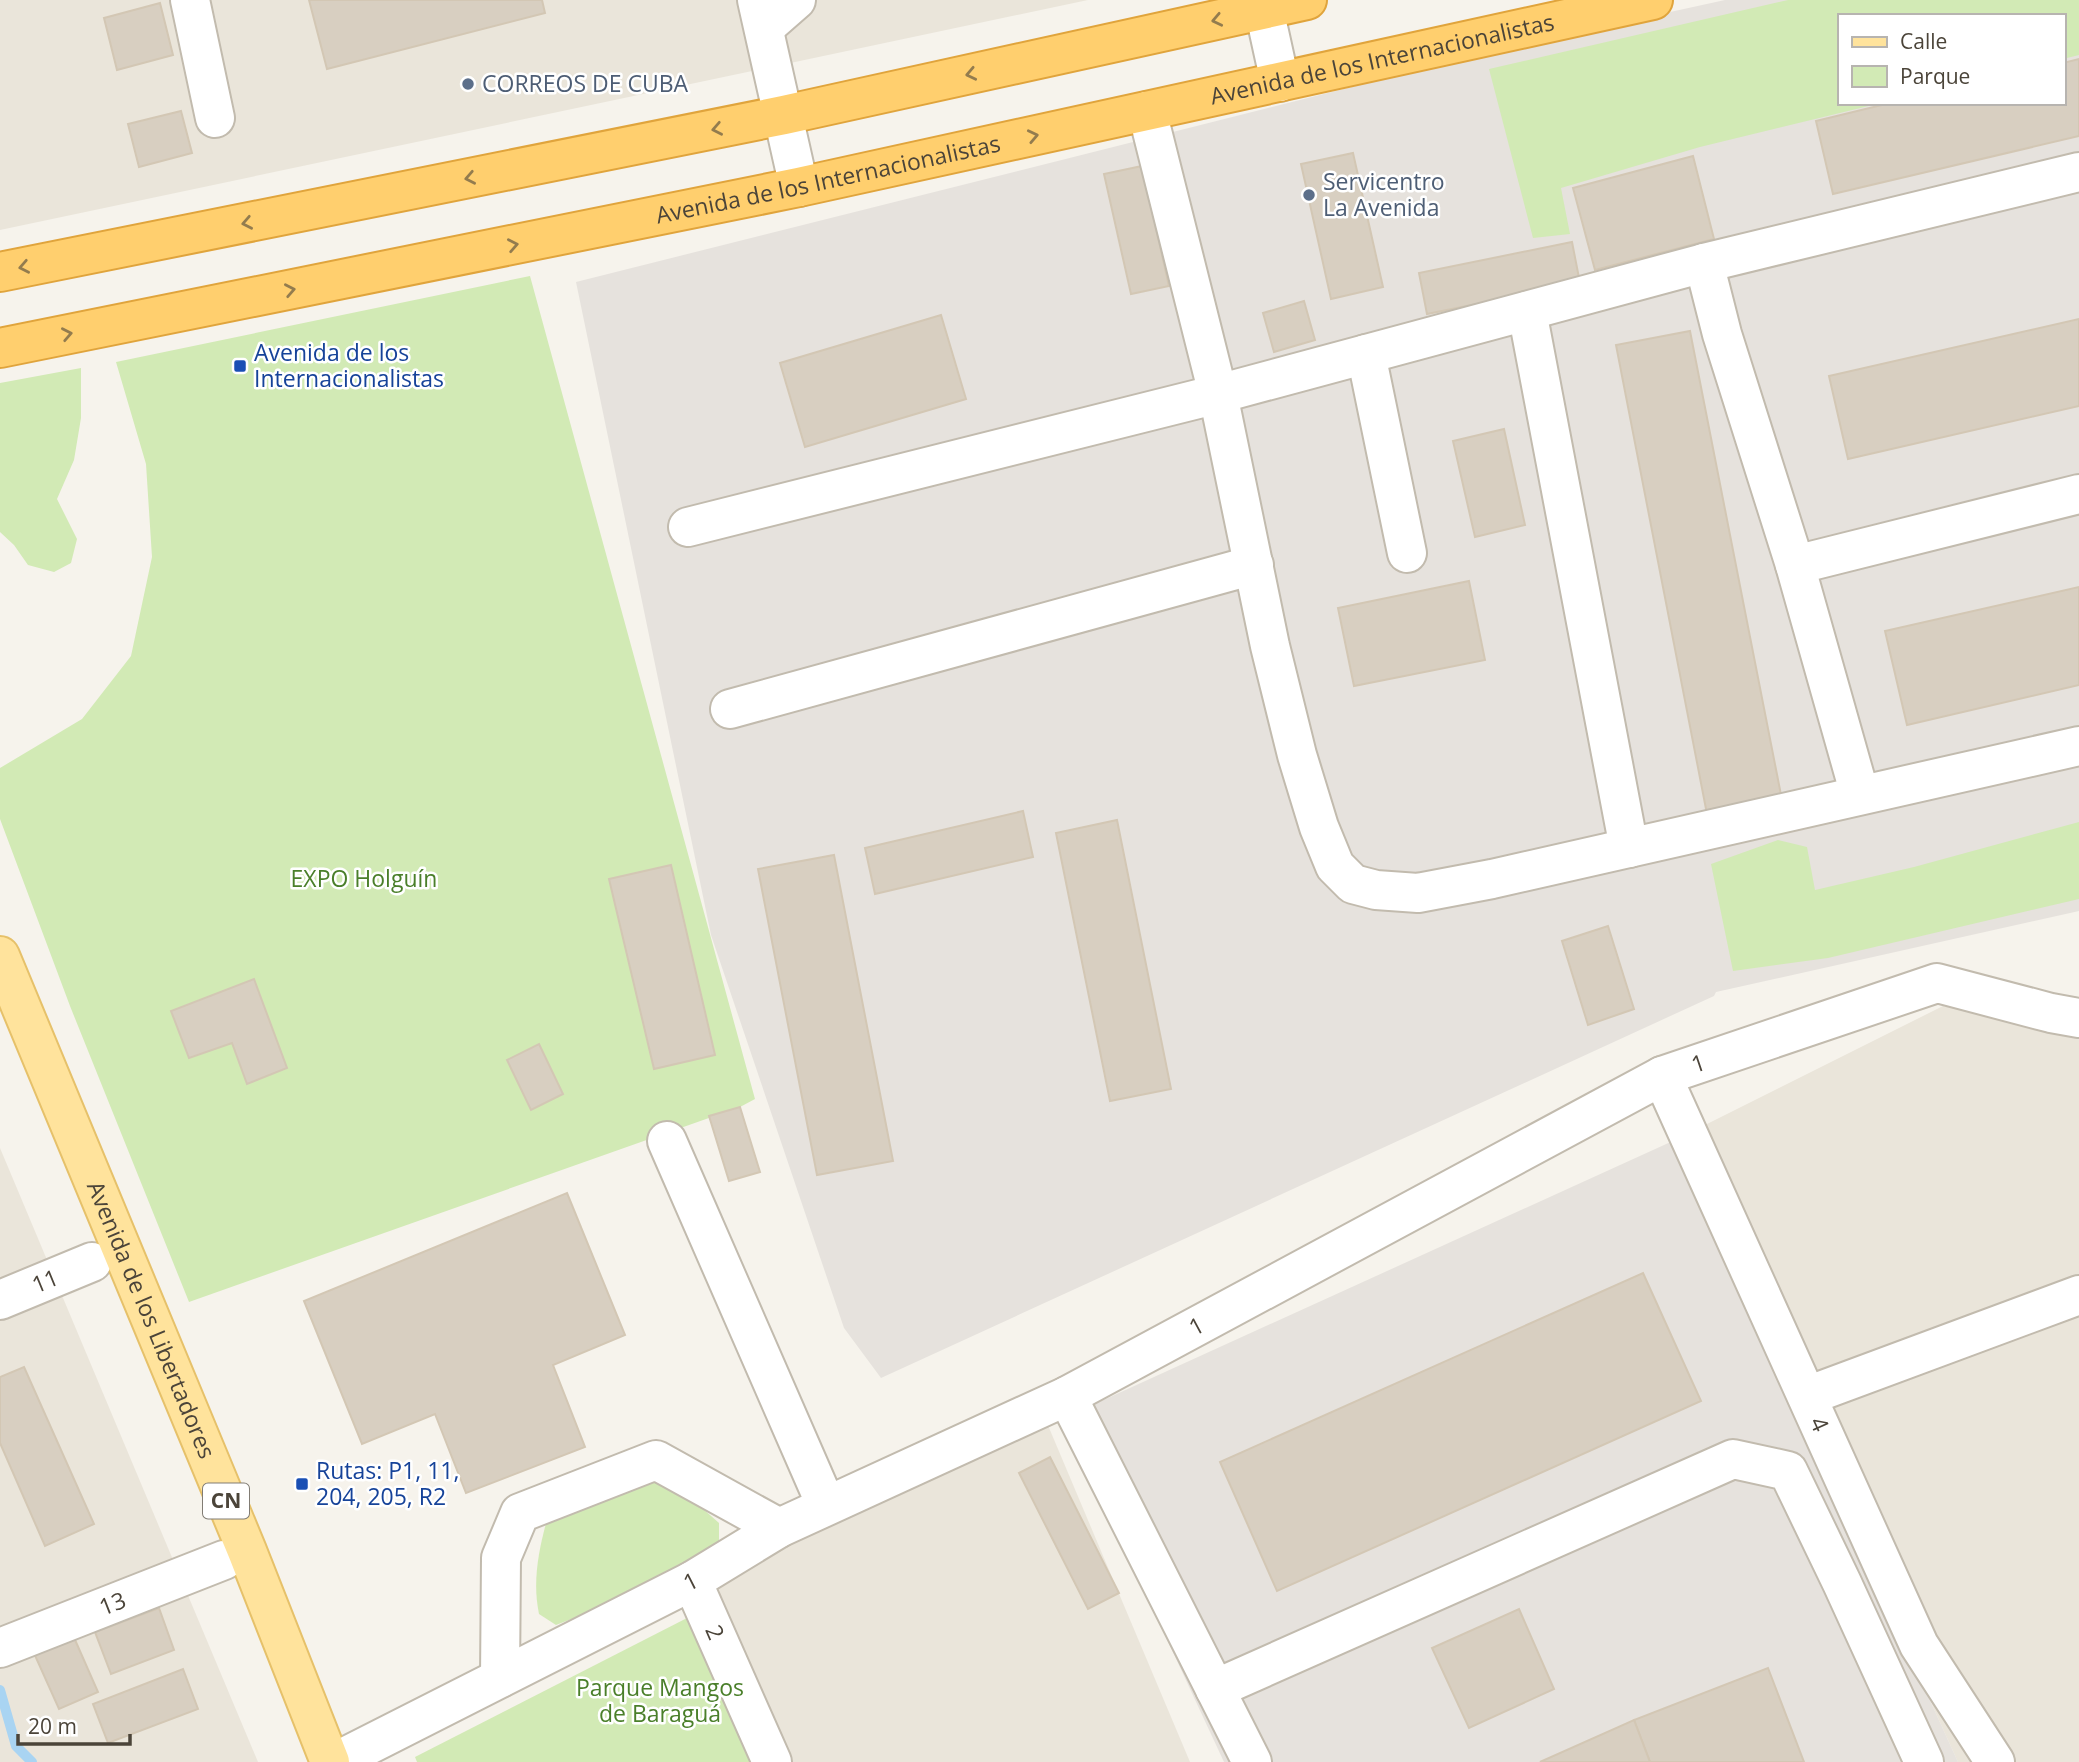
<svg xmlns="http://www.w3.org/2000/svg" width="2079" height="1762" font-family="'Open Sans',sans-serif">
<rect width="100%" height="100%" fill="#f6f3ec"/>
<g fill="#eae5da">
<path d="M0,0H1088L0,230Z"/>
<path d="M1943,1006L2079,1033V1762H1958L1675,1140Z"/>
<path d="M0,1148L258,1762H0Z"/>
<path d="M1039,1404L1190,1762H774L692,1581Z"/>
</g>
<g fill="#e6e2dd" fill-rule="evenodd">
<path d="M1725,0H2079V911L1716,992L1714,996L881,1378L844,1328L711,935L576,282L1519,45ZM1839,16H2063V103H1839Z"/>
<path d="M1675,1140L1958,1762H1224L1064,1418Z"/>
</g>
<g fill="#d2eab5">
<path d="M1788,0H2079V55L2063,59V16H1839V103H1881L1700,147L1561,188L1570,234L1533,238L1489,69Z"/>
<path d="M530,276L755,1099L740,1107L189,1302L70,1006L0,819V768L82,719L131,656L152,557L146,464L116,362Z"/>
<path d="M81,368V418L74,460L57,499L77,539L71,563L54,572L28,565L14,545L0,532V383Z"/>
<path d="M2079,822V899L1828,958L1733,971L1711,864L1778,840L1807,847L1815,890L1914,867Z"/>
<path d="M659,1481L677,1486L719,1523V1548L625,1598L556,1625L539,1614C532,1581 539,1548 548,1516L640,1482Z"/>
<path d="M689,1617L754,1762H417L415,1757Z"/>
</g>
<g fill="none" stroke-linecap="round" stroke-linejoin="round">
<path stroke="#a9d4f2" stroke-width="10" d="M0,1690L16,1746L32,1762"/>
</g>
<g fill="#d8cfc1" stroke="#d3c7b4" stroke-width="2">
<path d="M309,0H542L545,13L327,69Z"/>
<path d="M160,3L173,55L117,70L104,18Z"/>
<path d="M2079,59V136L1833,194L1816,121L1890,103H2063V63Z"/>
<path d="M181,111L192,153L139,167L128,124Z"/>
<path d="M1353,153L1383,287L1331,299L1301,164Z"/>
<path d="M1693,156L1714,239L1595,270L1573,188Z"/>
<path d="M1142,166L1169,286L1131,294L1104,174Z"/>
<path d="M1572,242L1580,283L1427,314L1419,273Z"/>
<path d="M1304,301L1315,340L1274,352L1263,313Z"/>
<path d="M941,315L966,399L805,447L780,363Z"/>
<path d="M2079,319V406L1848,459L1829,376Z"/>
<path d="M1690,331L1782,800L1707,814L1616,345Z"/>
<path d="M1504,429L1525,525L1475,537L1453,441Z"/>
<path d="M1469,581L1485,660L1354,686L1338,608Z"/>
<path d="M2079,587V685L1907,725L1885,631Z"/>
<path d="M1023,811L1033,857L875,894L865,848Z"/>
<path d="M1117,820L1171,1089L1110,1101L1056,833Z"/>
<path d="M834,855L893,1161L817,1175L758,869Z"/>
<path d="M671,865L715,1055L654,1069L609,879Z"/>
<path d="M1608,926L1634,1009L1588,1025L1562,941Z"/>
<path d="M254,979L287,1068L247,1084L232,1043L189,1058L171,1011Z"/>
<path d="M539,1044L563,1094L531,1110L507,1060Z"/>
<path d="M740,1107L760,1172L729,1181L709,1116Z"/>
<path d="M567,1193L625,1335L553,1365L585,1447L466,1493L435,1414L362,1444L304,1301Z"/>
<path d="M1643,1273L1701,1401L1277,1591L1220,1462Z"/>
<path d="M24,1367L94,1524L45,1546L0,1443V1377Z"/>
<path d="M1050,1457L1119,1593L1088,1609L1019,1473Z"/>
<path d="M159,1608L174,1650L111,1674L95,1632Z"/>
<path d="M1519,1609L1554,1689L1469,1728L1432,1648Z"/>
<path d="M72,1633L98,1692L59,1709L33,1651Z"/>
<path d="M1768,1668L1804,1762H1650L1634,1720Z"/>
<path d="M183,1669L198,1709L108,1743L93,1704Z"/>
<path d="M1634,1720L1650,1762H1540Z"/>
</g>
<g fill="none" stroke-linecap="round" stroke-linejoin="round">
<defs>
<g id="minor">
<path d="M190,0L215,118"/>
<path d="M757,0L799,187"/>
<path d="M1262,0L1280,82"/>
<path d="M764,28L796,0"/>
<path d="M1147,111L1218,394L1270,646L1297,755L1319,827L1335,866L1353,884L1376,890L1418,893L1492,879L2079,746"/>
<path d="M1704,263L1722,334L1795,565L1860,795"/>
<path d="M1527,311L1629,848"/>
<path d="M1366,354L1407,553"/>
<path d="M688,527L1218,394L1704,263L2079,172"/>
<path d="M1795,565L2079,494"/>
<path d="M730,709L1254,565"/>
<path id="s1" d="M1662,1076L1919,1645L1995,1762"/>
<path d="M667,1141L826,1505"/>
<path id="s2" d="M0,1300L92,1262"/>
<path d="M1067,1396L1252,1762"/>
<path d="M1807,1396L2079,1295"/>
<path id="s3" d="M692,1581L772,1762"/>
<path id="s4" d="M0,1648L224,1560"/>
<path d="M500,1678L501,1558L520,1513L656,1460L779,1528"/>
<path d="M1215,1689L1733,1459L1788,1471L1842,1583L1924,1762"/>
<path id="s5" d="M335,1762L692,1581L779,1528L1067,1396L1662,1076L1937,983L2051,1013L2079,1018"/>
</g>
<g id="major">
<path id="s6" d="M0,956L247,1551L330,1762"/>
</g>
<g id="highway">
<path d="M0,272L784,115L1307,0"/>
<path id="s7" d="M0,348L799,187L1653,0"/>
</g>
</defs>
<use href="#minor" stroke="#c2bbae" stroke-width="42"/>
<use href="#major" stroke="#e6c16a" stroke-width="42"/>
<use href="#highway" stroke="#e0a43c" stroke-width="42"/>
<use href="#minor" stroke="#fff" stroke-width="38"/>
<use href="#major" stroke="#ffe39c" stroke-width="38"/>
<use href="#highway" stroke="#ffcf6e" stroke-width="38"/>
</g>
<defs><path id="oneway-chevron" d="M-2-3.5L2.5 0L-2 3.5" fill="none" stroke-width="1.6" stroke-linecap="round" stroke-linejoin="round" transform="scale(1.75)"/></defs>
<g stroke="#937c4e">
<use href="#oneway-chevron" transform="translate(1217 20) rotate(168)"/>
<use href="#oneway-chevron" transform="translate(971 74) rotate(168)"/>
<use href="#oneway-chevron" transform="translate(717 129) rotate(169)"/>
<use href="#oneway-chevron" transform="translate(1033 136) rotate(-12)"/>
<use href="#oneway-chevron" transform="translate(470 178) rotate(169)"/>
<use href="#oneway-chevron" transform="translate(247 223) rotate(169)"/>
<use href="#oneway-chevron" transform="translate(513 245) rotate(-11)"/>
<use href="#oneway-chevron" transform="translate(24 267) rotate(169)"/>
<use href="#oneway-chevron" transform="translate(290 290) rotate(-11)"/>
<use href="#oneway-chevron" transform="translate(67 334) rotate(-11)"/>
</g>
<g fill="#5c6f8a" stroke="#fff" stroke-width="2.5">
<circle cx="468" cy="84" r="7"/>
<circle cx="1309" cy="195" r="7"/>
</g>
<g fill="#1a4fb4" stroke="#fff" stroke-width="2.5">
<rect x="233" y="359" width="14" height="14" rx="3.5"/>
<rect x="295" y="1477" width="14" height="14" rx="3.5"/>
</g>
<g text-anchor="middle" stroke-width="5" stroke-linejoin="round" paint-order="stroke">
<rect fill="#fff" stroke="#817c74" stroke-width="2" x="203" y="1483.5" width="46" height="35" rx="5"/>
<g font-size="21" font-weight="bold" fill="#4b4439">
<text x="226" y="1508">CN</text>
</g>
<g font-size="23" fill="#4b4439" stroke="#fff">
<text dy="8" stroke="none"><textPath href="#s7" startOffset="1412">Avenida de los Internacionalistas</textPath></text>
<text dy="8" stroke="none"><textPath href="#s7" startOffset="845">Avenida de los Internacionalistas</textPath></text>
<text dy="8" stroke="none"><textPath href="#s5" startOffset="1533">1</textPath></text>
<text dy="8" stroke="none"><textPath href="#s2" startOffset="49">11</textPath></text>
<text dy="8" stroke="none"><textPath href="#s6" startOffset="394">Avenida de los Libertadores</textPath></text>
<text dy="8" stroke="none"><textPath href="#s5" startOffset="966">1</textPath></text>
<text dy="8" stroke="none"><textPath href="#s1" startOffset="382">4</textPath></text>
<text dy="8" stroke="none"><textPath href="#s5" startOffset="399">1</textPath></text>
<text dy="8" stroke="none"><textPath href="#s4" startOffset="121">13</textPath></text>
<text dy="8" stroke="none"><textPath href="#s3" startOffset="56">2</textPath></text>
</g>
<g font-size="23" fill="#4e5e75" stroke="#fff" text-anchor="start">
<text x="482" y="92">CORREOS DE CUBA</text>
<text x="1323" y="190">Servicentro<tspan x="1323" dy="26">La Avenida</tspan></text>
</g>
<g font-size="23" fill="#164399" stroke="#fff" text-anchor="start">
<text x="254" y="361">Avenida de los<tspan x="254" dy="26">Internacionalistas</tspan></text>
<text x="316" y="1479">Rutas: P1, 11,<tspan x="316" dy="26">204, 205, R2</tspan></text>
</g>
<g font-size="23" fill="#4a7f2a" stroke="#fff">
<text x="364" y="887">EXPO Holguín</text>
<text x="660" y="1696">Parque Mangos<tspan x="660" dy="26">de Baraguá</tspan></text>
</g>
</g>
<rect x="1838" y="14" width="228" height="91" fill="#ffffff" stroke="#b7b4b0" stroke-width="2"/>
<rect x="1852" y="37" width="35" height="10" fill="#ffe39c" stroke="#b7b4b0" stroke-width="2"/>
<text x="1900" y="49" font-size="21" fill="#4b4439">Calle</text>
<rect x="1852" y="66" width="35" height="21" fill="#d2eab5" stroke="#b7b4b0" stroke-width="2"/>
<text x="1900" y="84" font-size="21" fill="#4b4439">Parque</text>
<path d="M18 1734v10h112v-10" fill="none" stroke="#4b4439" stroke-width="3.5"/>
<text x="28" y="1734" font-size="21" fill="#4b4439" stroke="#ffffff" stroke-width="5" paint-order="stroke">20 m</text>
</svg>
